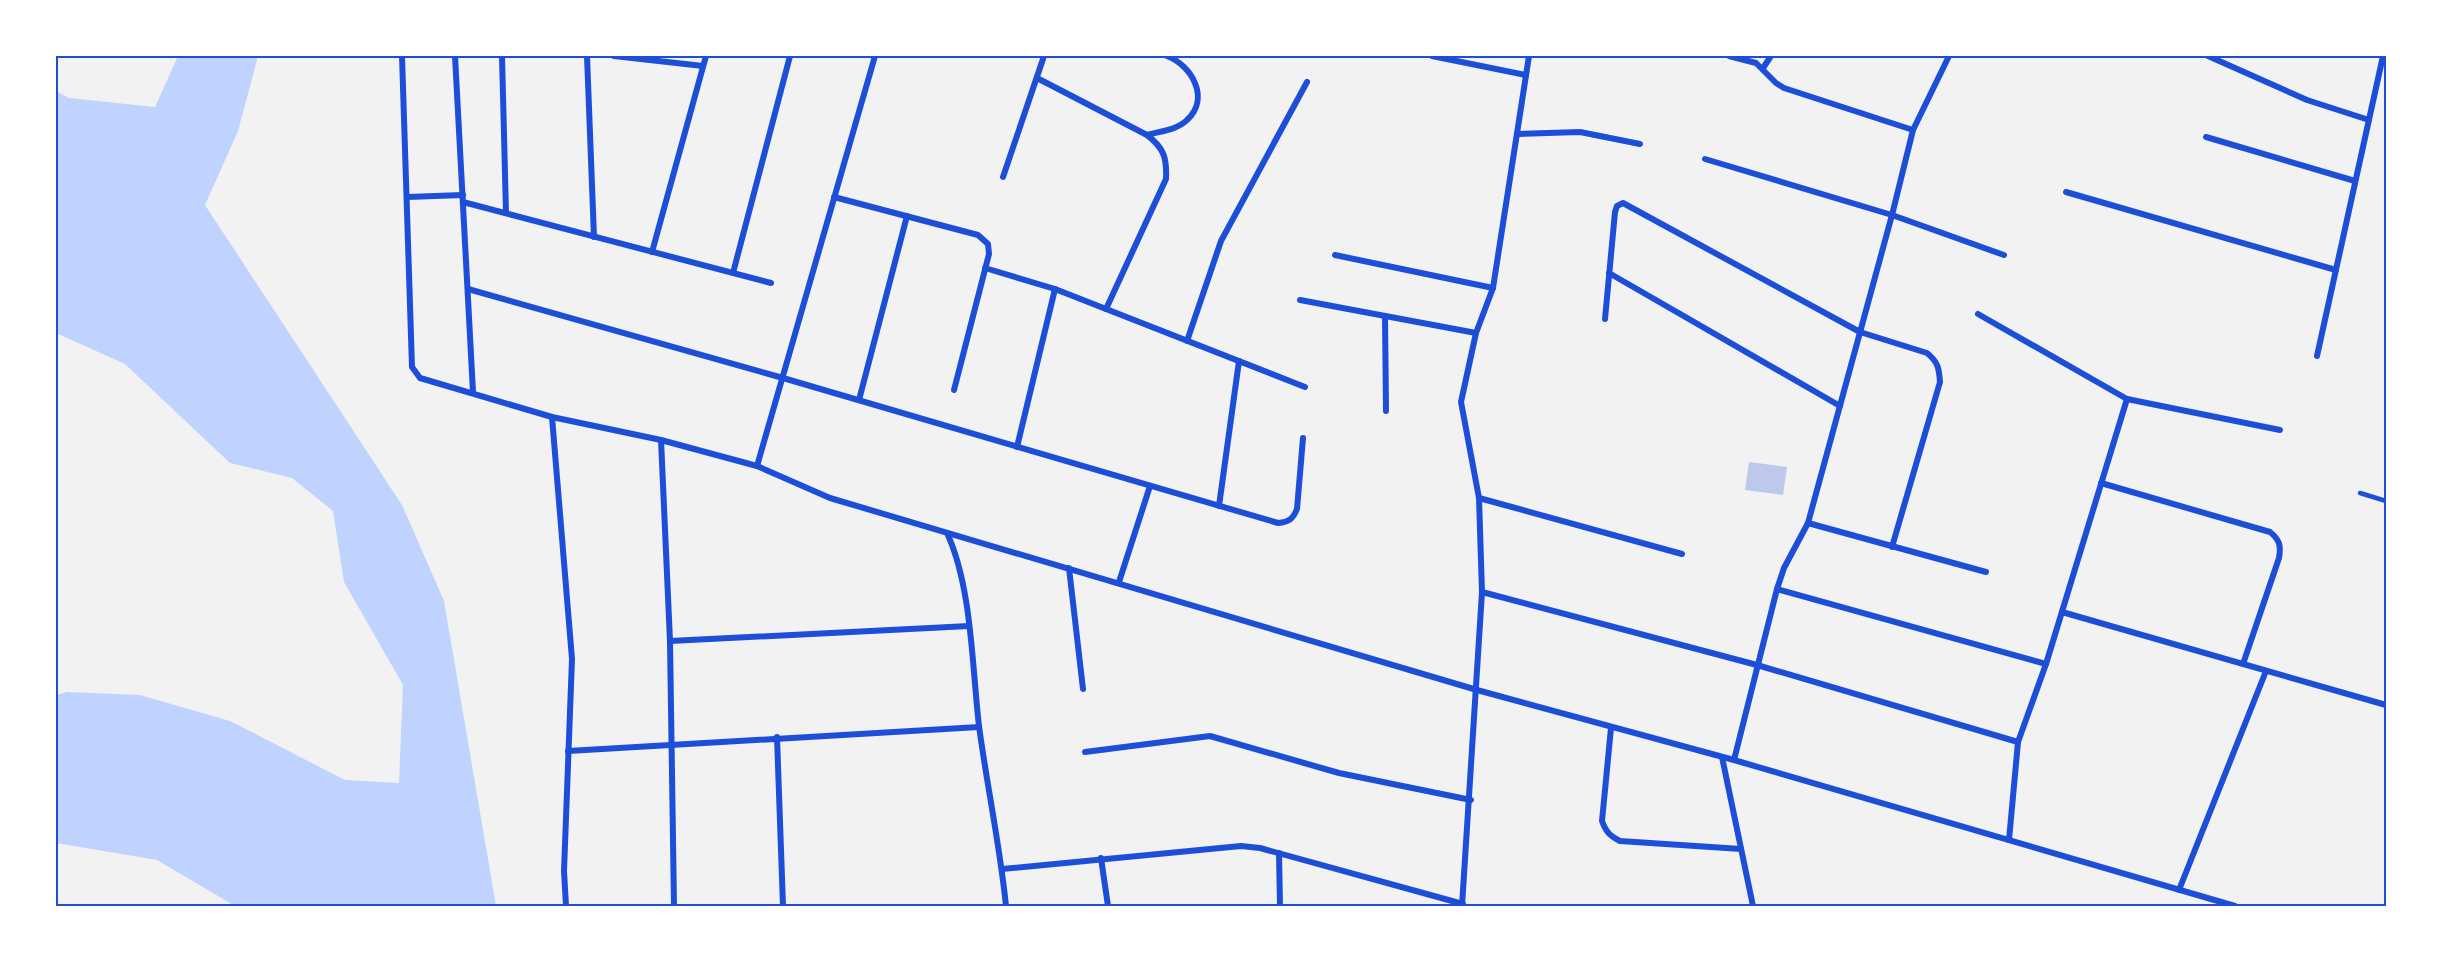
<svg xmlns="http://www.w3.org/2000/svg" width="2442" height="962" font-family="'Noto Serif',serif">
<rect width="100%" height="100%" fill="#f2f2f2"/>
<path fill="#bfd3fe" d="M178,56H258L238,131L205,205L402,505L444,601L496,906H235L157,860L56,843V695L67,692L140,695L230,721L345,780L399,783L403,685L344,582L333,511L292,478L230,463L125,364L56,333V91L69,98L155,107Z"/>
<path fill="#bdc9ec" d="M1749,462L1787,467L1783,495L1745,490Z"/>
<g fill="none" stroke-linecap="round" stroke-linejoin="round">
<path stroke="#1d4ed8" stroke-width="4.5" d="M2360,493L2386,501"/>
<g stroke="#1d4ed8" stroke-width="6">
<path d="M402,56L412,367L420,378L552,417L661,440L757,466L830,498L1477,690L1734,760L2235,906"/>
<path d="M455,56L473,392"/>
<path d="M502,56L506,213"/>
<path d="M587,56L594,237"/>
<path d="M614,56L703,66"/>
<path d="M1432,56L1526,75"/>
<path d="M1729,56L1756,63L1776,83L1784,88L1913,130"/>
<path d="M2208,56L2307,100L2369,120"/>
<path d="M1763,68L1771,56"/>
<path d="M1037,78L1147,135C1164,148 1167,158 1166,179L1106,309"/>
<path d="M1517,134L1580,132L1640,144"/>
<path d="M1147,135C1161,131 1177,130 1187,120C1211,98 1191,65 1167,56"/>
<path d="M2206,137L2355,181"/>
<path d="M1705,159L1892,215L2004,255"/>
<path d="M1003,177L1044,56"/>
<path d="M2066,192L2336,270"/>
<path d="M407,197L463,195"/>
<path d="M834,197L978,235L988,244L989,254L954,390"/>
<path d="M463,202L771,283"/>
<path d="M652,252L706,56"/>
<path d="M1335,255L1493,288"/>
<path d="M985,268L1055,289L1305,387"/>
<path d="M733,273L790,56"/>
<path d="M1609,273L1840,406"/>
<path d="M468,289L783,378L1278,523C1289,522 1293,519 1297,509L1303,438"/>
<path d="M1300,300L1476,333"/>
<path d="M1978,314L2127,399L2280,430"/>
<path d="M1385,316L1386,411"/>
<path d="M1605,319L1615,212L1617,206L1623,203L1860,332L1927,353C1938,362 1939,368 1940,382L1892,547"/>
<path d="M1187,341L1221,241L1307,82"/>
<path d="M2317,356L2383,56"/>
<path d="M859,400L907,216"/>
<path d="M552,417L572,659L564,871L566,906"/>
<path d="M661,440L670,641L674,906"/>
<path d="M1017,447L1055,289"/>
<path d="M757,466L875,56"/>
<path d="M2101,483L2270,532C2280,540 2281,546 2279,558L2243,664"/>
<path d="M1479,498L1682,554"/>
<path d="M1219,506L1239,361"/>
<path d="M1808,523L1986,572"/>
<path d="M947,533C972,587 972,667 979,726C987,786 1000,846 1006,906"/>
<path d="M1069,568L1083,689"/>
<path d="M1119,582L1150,486"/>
<path d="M1777,589L2046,664"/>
<path d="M1482,592L1757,665L2018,742"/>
<path d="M2062,612L2386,705"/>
<path d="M670,641L969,626"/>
<path d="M1611,728L1602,821C1606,832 1610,836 1620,841L1741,849"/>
<path d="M777,737L783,906"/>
<path d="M568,751L979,727"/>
<path d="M1085,752L1210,736L1339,773L1471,800"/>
<path d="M1722,757L1753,906"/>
<path d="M1734,760L1777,589L1784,568L1808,523L1892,215L1913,130L1949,56"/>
<path d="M2009,840L2018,742L2046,664L2127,399"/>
<path d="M1279,853L1280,906"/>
<path d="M1101,858L1108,906"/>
<path d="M1002,869L1241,846L1260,848L1463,904"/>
<path d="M2179,890L2266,671"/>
<path d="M1462,906L1482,592L1479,498L1461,402L1476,333L1493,288L1529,56"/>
</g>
</g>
<rect width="2442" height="962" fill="none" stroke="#ffffff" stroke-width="114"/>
<rect x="57" y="57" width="2328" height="848" fill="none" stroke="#1d4ed8" stroke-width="2"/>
</svg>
